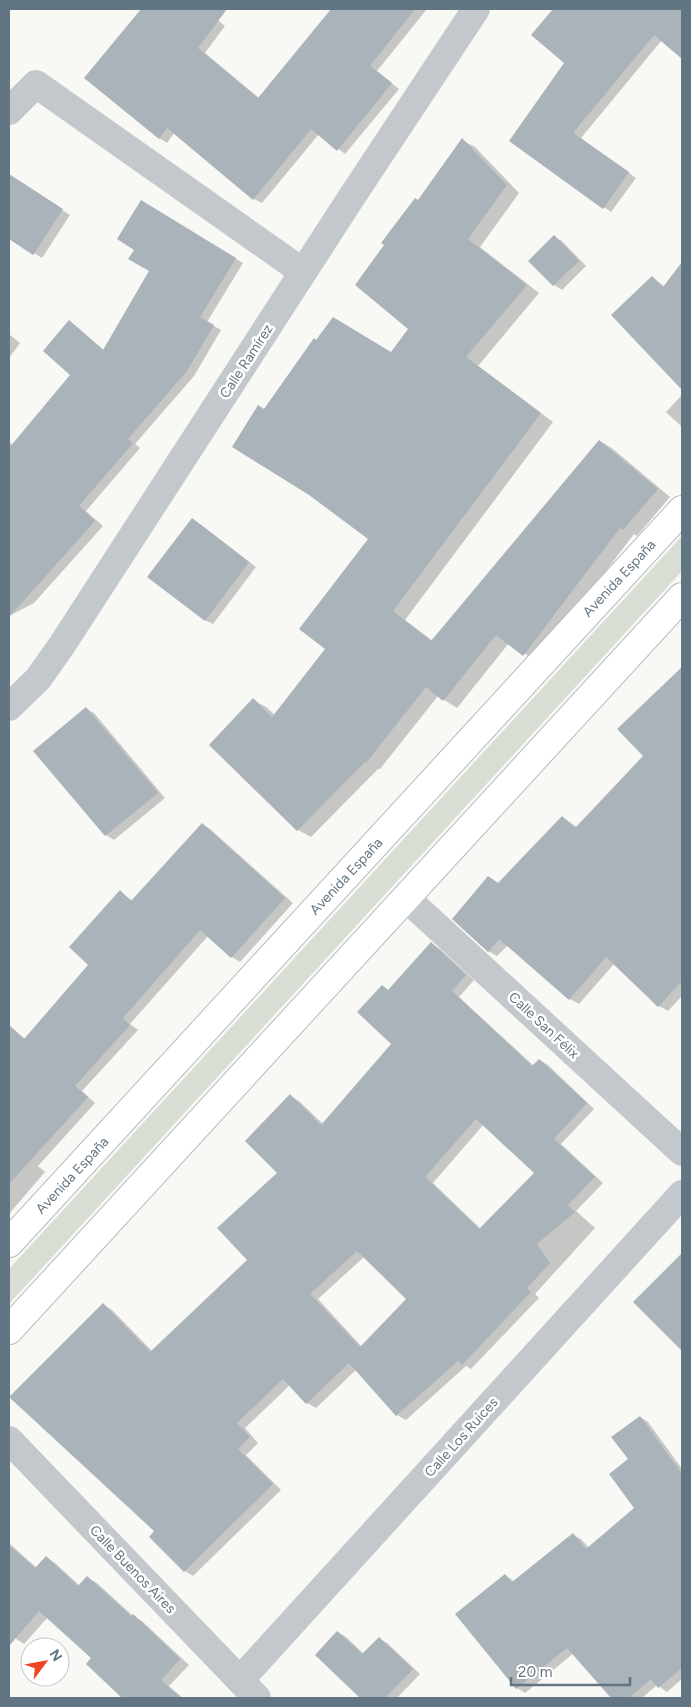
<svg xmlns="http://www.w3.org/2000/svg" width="691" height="1707" font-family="Figtree,sans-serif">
<rect width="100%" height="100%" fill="#f8f8f5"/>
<path fill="#d8ded4" d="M682,536V571L9,1304V1269Z"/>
<g fill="#0003" fill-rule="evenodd">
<path d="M160,9H204L225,26L205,53L259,98L333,9H427L377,71L399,89L345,154L319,134L262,203L254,199L174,133L167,143L159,138L145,27Z"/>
<path d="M576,9H583L594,17L601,9H682V57L662,40L581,138L636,178L611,212L510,141L566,63L545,45Z"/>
<path d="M462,140L475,147L519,193L480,247L539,293L478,366L553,422L405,620L433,641L600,441L613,449L670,497L637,536L634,534L537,662L509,643L457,708L438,696L380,769H378L311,837L298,830L210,744L253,700L266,707L275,715L327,649L370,539L264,410L392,354L410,328L419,201Z"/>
<path d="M14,179L70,215L42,258L9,237V187Z"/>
<path d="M142,202L243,263L207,322L221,330L194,376L135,444L140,448L86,511L103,526L34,603L9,616V442L13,445L72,375L69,322L77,327L104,350L151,271L136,249Z"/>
<path d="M554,237L562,241L586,266L562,290L554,285Z"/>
<path d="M682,264V388L613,315L652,277L665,287Z"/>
<path d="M9,334L20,343L9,358Z"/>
<path d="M682,395V427L666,412Z"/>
<path d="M200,524L256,567L213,624L205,620Z"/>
<path d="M678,687L682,692V996L668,1011L659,1006L614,964L579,1004L570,999L508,945L497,956L488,951L489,877L499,884L562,817L577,827L645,756Z"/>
<path d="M86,709L94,713L165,798L114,840L106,835L35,751Z"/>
<path d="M202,824L210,829L293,903L240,962L232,957L208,936L130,1024L138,1030L82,1091L95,1103L38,1166L45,1172L9,1214V1025L25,1039L90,965L120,892L133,901Z"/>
<path d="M432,944L440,949L474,980L459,997L534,1066L540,1060L548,1065L594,1109L561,1144L603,1183L576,1211L595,1228L535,1294L539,1298L471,1369L466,1366L406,1420L397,1415L357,1369L316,1408L307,1403L290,1385L245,1428L258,1443L246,1455L281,1490L193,1576L185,1571L156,1531L104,1305L112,1310L152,1351L249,1260L279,1173L290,1096L299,1101L323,1124L393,1044L383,987L389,991ZM484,1124L536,1173L481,1229L433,1183ZM365,1256L408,1299L362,1347L318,1299Z"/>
<path d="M681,1268L682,1270V1346L674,1341Z"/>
<path d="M640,1417L648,1422L682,1469V1539L667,1551L682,1570V1679L667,1692L657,1685L642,1698H613L574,1653L525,1693L517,1688L457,1614L505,1575L515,1582L573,1535L581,1539L589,1548L636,1508L630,1459Z"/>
<path d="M9,1543L37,1568L46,1557L55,1563L80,1586L87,1578L97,1583L133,1616L142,1621L189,1665L169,1686L183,1698H124L87,1664L93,1658L48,1617L24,1644L15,1638L9,1633Z"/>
<path d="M338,1632L346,1637L364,1654L379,1639L387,1643L420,1674L397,1698H362L316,1655Z"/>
</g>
<g fill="#a9b3b9" fill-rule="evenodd">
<path d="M141,9H227L198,48L258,98L331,9H415L370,66L392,83L337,151L311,129L253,200L167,128L159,139L84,78Z"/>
<path d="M553,9H682V59L654,35L573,133L629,172L603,209L509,141L564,63L531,35Z"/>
<path d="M462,138L507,185L468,239L527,285L466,357L541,413L393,611L431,641L599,440L658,489L623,530L620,528L523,656L496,635L443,701L426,687L366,763L365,762L297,831L209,745L253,698L272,717L325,649L299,629L368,539L309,495L232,447L258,405L264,409L314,338L316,340L333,317L391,352L408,329L355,285L384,245L381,243L415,198L418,200Z"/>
<path d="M9,174L63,209L33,255L9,239Z"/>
<path d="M141,200L236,258L200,317L214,325L187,371L128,439L133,443L79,506L95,521L9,617V448L70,375L43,351L69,320L103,350L149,271L128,259L134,250L117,239Z"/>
<path d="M554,235L579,261L553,286L528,261Z"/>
<path d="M682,262V390L611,315L652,276L663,287Z"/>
<path d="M192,518L249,562L205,621L147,577Z"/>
<path d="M682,667V981L658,1007L606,957L569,1000L499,939L488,952L452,919L488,876L498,883L562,816L575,828L643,756L617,729Z"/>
<path d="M86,707L158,793L105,836L33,751Z"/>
<path d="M202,823L285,898L231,958L200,930L123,1018L130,1025L75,1086L88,1097L9,1184V1025L24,1039L88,965L69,947L120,890L131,901Z"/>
<path d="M431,942L466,975L452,991L532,1066L539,1059L587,1103L554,1139L595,1177L568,1205L575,1212L537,1244L550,1263L527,1288L531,1292L462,1365L458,1361L396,1416L349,1363L306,1404L283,1379L237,1423L250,1437L238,1449L273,1484L184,1572L149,1537L154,1531L9,1397L103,1303L150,1352L247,1260L217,1228L277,1173L245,1141L290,1094L321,1125L391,1044L357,1012L382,985L388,990ZM476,1119L534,1173L479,1229L425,1177ZM357,1251L406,1299L360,1347L310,1294Z"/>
<path d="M682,1253V1351L633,1302Z"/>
<path d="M640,1416L682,1474V1668L658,1688L651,1679L629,1698H611L567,1648L516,1689L455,1614L505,1574L512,1582L573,1533L586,1549L634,1508L609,1474L628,1459L611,1437Z"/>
<path d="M9,1545L35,1568L46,1556L78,1586L87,1576L131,1616L133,1614L180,1659L161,1680L181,1698H122L86,1664L91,1658L39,1611L9,1646Z"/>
<path d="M337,1631L362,1654L379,1637L413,1669L385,1698H360L315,1655Z"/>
</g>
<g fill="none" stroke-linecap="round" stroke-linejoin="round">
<defs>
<g id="secondary">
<path d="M9,1243L682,510"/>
<path d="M9,1330L682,597"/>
</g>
</defs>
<use href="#secondary" stroke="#b5bcc0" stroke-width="30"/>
<g stroke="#c3c8cc" stroke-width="28">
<path d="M9,111L36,84L303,272"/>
<path d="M9,707L38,679L62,645L351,198L476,9"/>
<path d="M406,898L682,1152"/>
<path d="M9,1440L257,1698"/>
<path d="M240,1680L682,1194"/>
</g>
<use href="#secondary" stroke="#fff" stroke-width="28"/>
</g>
<g text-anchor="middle" stroke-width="5" stroke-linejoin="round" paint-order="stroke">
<g font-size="14" fill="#617582" stroke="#fff">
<text transform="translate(246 361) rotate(-57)" y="5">Calle Ramírez</text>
<text transform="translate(619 578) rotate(-47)" y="5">Avenida España</text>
<text transform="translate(346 876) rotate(-47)" y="5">Avenida España</text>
<text transform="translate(544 1025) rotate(43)" y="5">Calle San Félix</text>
<text transform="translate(72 1175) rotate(-47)" y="5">Avenida España</text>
<text transform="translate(461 1437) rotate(-48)" y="5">Calle Los Ruices</text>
<text transform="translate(133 1569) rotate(46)" y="5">Calle Buenos Aires</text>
</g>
</g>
<rect width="691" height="1707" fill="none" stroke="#617582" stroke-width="20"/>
<g transform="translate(45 1662) rotate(58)"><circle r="24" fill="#ffffff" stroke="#c0c8cd"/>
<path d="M0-4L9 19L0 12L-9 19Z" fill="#ed4621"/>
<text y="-8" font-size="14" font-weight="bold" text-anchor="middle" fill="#617582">N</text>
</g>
<path d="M511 1677v8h119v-8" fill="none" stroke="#617582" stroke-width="2.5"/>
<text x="518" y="1677" font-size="15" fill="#617582" stroke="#ffffff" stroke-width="4" paint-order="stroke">20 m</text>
</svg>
